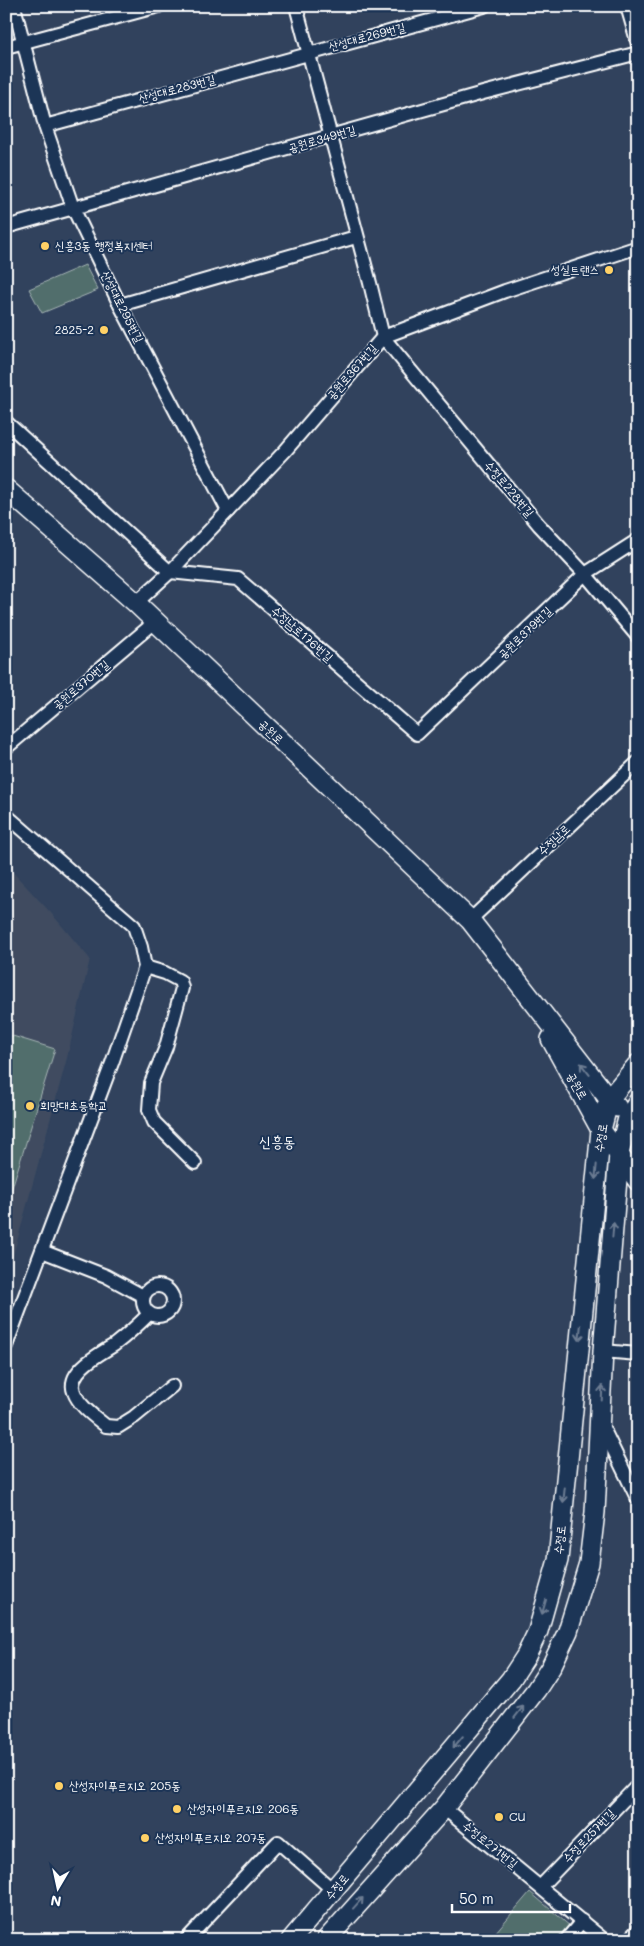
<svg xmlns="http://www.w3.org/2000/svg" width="644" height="1946" font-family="Mali,'Poor Story',sans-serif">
<rect width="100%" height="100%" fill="#31425d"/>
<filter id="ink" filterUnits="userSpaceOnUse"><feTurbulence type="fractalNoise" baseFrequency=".02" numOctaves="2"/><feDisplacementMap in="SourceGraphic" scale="10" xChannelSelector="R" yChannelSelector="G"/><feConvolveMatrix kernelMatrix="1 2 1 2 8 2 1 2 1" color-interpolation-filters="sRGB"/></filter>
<g filter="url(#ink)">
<path fill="#3f4c61" d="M6,865L51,913L90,959L67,1058L6,1282Z"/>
<g fill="#516e6c" stroke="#a8b6b6">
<path d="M85,265L98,290L42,313L29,289Z"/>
<path d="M6,1034L55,1049L6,1207Z"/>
<path d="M530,1892L571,1927L560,1940H489Z"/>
</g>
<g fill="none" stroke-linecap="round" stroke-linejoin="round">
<defs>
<g id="street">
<path d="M14,6L45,126L73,208L120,305L228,511"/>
<path d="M296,6L370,283L383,337L539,525L585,574L638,637"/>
<path d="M627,6L638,44"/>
<path d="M6,47L159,6"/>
<path d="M45,126L484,6"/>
<path d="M6,227L483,93L638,53"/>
<path d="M120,305L356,237"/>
<path d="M6,422L170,572L238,579L417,734L585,574L638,540"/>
<path d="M136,603L170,572L285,451L383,337L505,291L638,247"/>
<path d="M6,748L155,622"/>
<path d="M6,815L134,926L141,947L145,967L112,1063L6,1346"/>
<path d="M470,920L638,762"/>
<path d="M145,967L165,973L180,981L182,988L166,1047L151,1083L149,1110L154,1122L195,1163"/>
<path d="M42,1251L106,1276L143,1296"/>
<circle cx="158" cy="1301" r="15"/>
<path d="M149,1314C138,1325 127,1335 114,1345C100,1354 66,1371 74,1392C79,1406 95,1417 106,1426L118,1427L134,1417L172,1386"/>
<path d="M603,1351L638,1354"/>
<path d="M601,1424L638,1500"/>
<path d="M444,1808L604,1940"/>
<path d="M541,1886L638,1785"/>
<path d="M186,1940L278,1842L334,1891"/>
<path d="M566,1940L582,1921"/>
<path d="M628,1940L638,1930"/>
</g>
<g id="secondary">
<path d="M6,489L136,603L470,920L609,1099L617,1107"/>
<path d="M551,1039L601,1130L638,1181"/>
<path d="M291,1940L511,1679L526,1656L538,1631L558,1560L601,1130L609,1099L638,1064"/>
<path d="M326,1940L444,1808L536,1690L551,1667L568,1631L589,1563L595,1512L603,1351L619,1154L628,1118L638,1102"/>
</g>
</defs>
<use href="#street" stroke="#fff" stroke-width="16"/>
<use href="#secondary" stroke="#fff" stroke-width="22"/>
<use href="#street" stroke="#1d3557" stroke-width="12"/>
<use href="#secondary" stroke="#1d3557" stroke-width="19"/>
</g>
<defs><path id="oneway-shaft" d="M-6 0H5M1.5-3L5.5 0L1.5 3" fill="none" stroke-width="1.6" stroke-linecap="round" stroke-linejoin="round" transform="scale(1.25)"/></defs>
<g stroke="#6c7c92">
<use href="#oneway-shaft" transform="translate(585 1069) rotate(-128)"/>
<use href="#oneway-shaft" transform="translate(596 1172) rotate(95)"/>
<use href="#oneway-shaft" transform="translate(613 1230) rotate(-85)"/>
<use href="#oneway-shaft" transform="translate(580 1333) rotate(96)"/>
<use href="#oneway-shaft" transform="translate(602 1393) rotate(-88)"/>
<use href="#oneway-shaft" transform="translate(564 1495) rotate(96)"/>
<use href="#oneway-shaft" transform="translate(544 1607) rotate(106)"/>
<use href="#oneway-shaft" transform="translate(519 1712) rotate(-52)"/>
<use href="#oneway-shaft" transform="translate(458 1742) rotate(130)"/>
<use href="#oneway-shaft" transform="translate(358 1903) rotate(-48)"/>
</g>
</g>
<g fill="#ffd166" stroke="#1d3557" stroke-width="2">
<circle cx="45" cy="246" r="5"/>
<circle cx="609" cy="270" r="5"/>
<circle cx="104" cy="330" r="5"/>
<circle cx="30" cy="1106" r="5"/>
<circle cx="59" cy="1786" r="5"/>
<circle cx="177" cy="1809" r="5"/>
<circle cx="499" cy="1817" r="5"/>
<circle cx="145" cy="1838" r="5"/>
</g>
<g text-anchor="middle" stroke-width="4" stroke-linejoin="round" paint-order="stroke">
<g font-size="12" fill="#fff" stroke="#1d3557">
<text transform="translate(367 37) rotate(-15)" y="4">산성대로269번길</text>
<text transform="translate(177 89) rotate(-15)" y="4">산성대로283번길</text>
<text transform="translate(322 139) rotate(-16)" y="4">공원로349번길</text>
<text transform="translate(122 307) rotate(63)" y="4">산성대로295번길</text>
<text transform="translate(352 372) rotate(-49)" y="4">공원로367번길</text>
<text transform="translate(509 489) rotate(50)" y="4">수정로228번길</text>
<text transform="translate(525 633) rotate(-44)" y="4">공원로379번길</text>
<text transform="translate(302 634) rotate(41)" y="4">수정남로176번길</text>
<text transform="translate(81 685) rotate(-40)" y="4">공원로370번길</text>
<text transform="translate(271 732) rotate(43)" y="4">공원로</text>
<text transform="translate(554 840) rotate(-43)" y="4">수정남로</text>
<text transform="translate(577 1086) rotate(61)" y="4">공원로</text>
<text transform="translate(601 1138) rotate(-81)" y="4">수정로</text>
<text transform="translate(560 1540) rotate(-84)" y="4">수정로</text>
<text transform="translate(589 1836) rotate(-46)" y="4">수정로257번길</text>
<text transform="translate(490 1845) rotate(39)" y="4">수정로271번길</text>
<text transform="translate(337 1887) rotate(-50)" y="4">수정로</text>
</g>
<g font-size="12" fill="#fff" stroke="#1d3557" text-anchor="start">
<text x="55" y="250">신흥3동 행정복지센터</text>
<text x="599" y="274" text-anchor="end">성실트랜스</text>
<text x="94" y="334" text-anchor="end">2825-2</text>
<text x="40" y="1110">희망대초등학교</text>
<text x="69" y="1790">산성자이푸르지오 205동</text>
<text x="187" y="1813">산성자이푸르지오 206동</text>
<text x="509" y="1821">CU</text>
<text x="155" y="1842">산성자이푸르지오 207동</text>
</g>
<g font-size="15" fill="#fff" stroke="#1d3557">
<text x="277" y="1147">신흥동</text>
</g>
</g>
<rect width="644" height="1946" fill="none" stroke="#1d3557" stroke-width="25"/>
<rect x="12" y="12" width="619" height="1921" fill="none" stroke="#fff" stroke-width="2" filter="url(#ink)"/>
<g transform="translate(58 1888) rotate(189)" stroke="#1d3557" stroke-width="4" paint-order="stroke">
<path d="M0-4L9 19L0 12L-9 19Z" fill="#ffffff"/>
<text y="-8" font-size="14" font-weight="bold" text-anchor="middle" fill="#ffffff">N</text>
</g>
<path d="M452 1904v8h118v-8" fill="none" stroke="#ffffff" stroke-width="2.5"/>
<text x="459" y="1904" font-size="15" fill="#ffffff" stroke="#1d3557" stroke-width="4" paint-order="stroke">50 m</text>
</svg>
